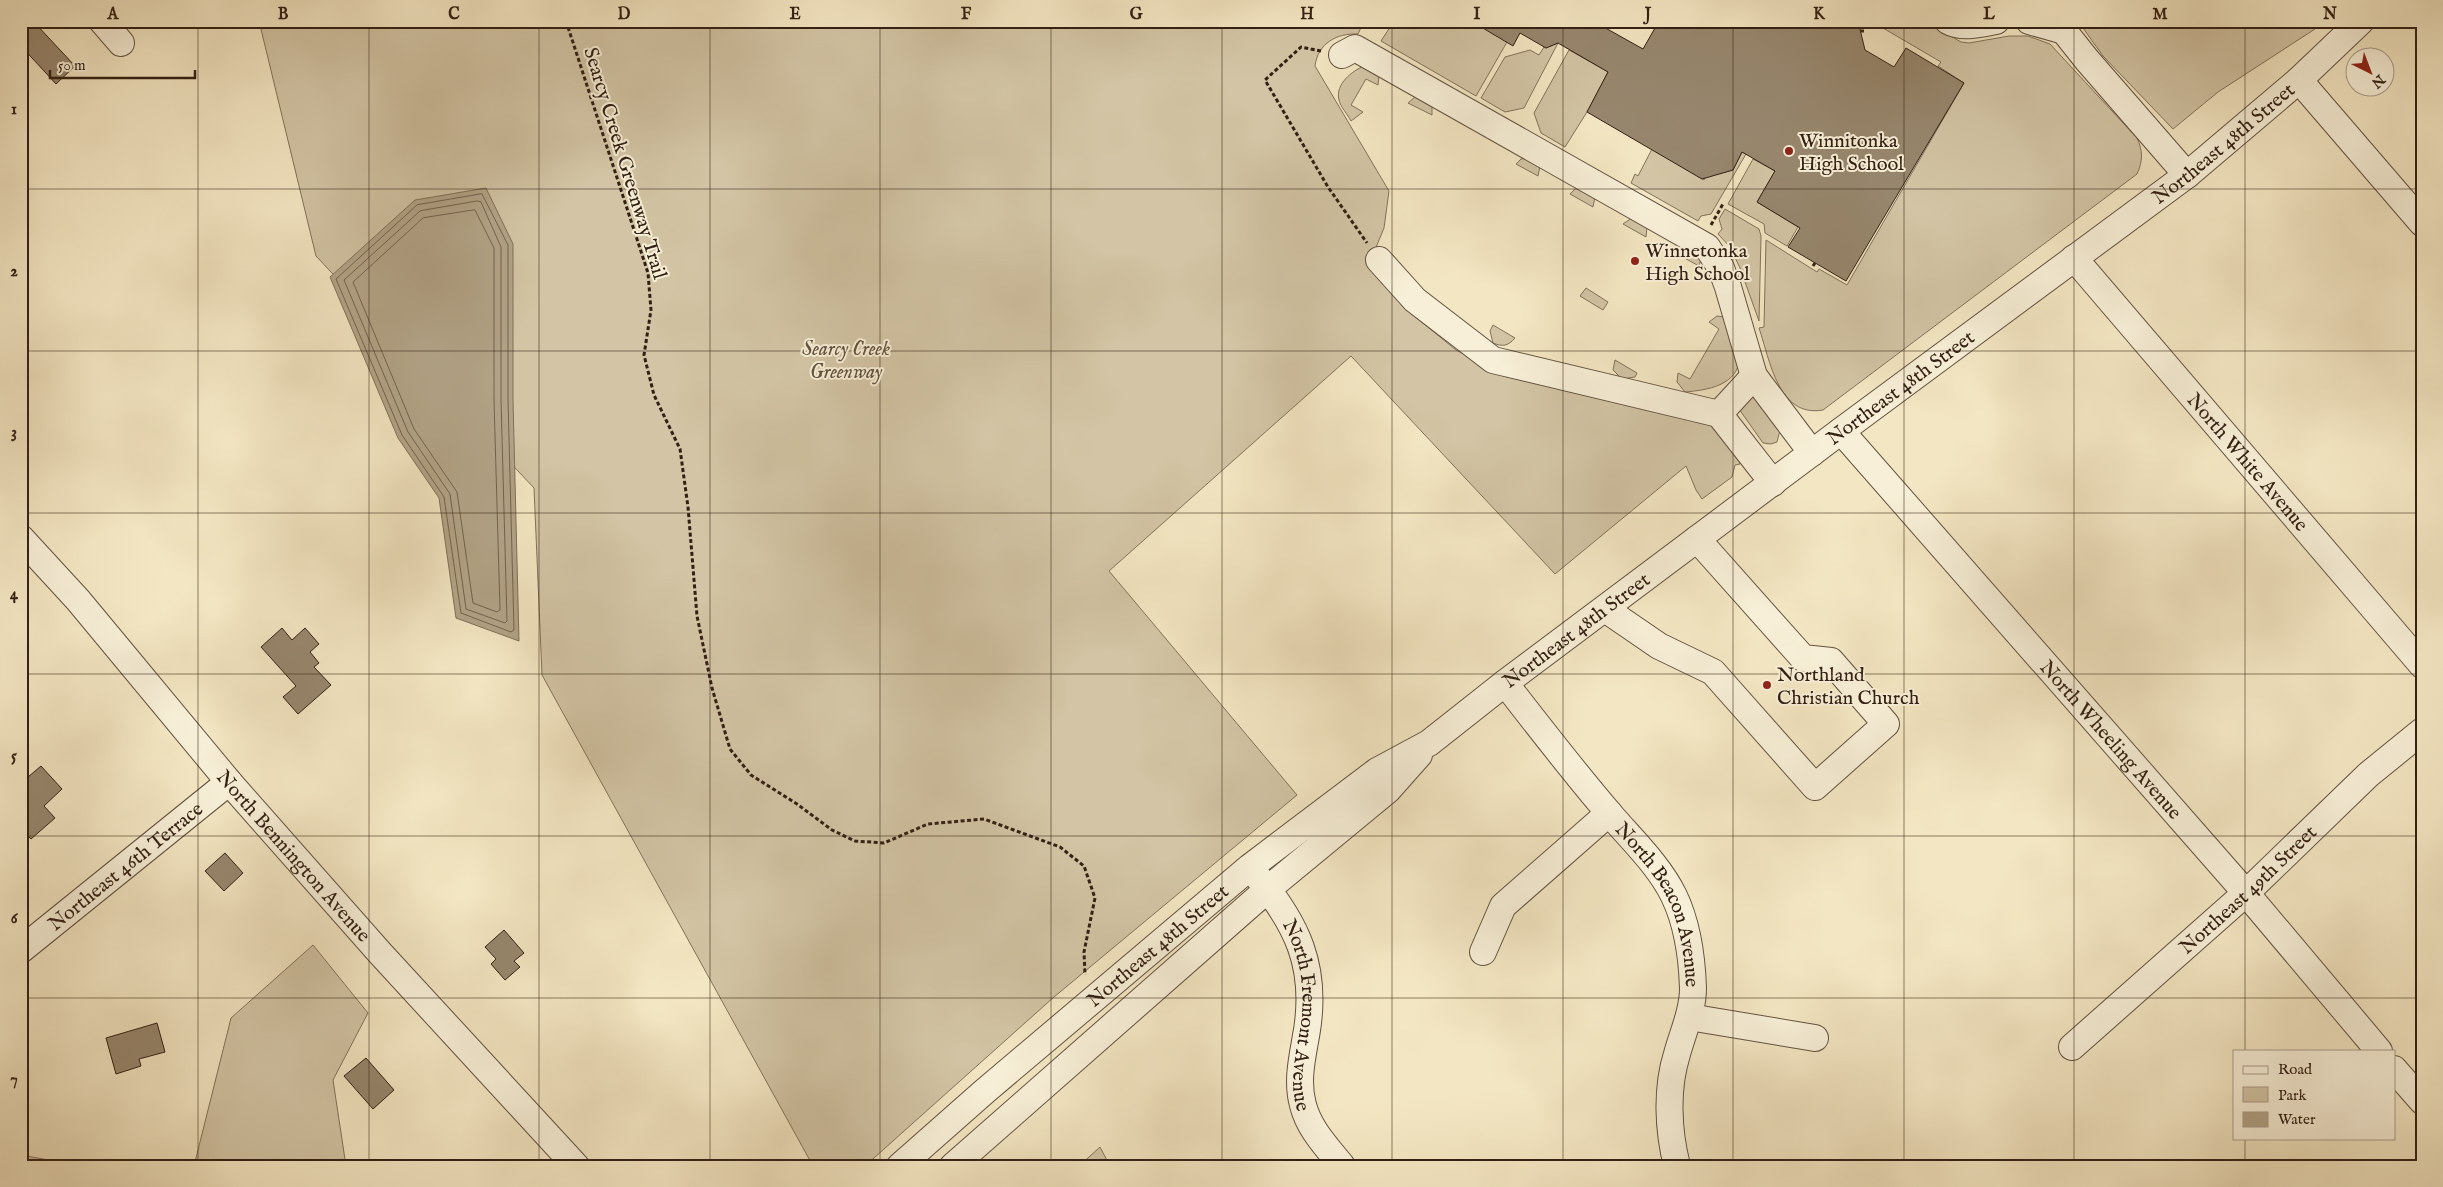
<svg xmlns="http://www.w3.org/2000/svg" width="2443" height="1187" font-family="'IM FELL English',serif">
<rect width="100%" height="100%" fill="#f3e6c2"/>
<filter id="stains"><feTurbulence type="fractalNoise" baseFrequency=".004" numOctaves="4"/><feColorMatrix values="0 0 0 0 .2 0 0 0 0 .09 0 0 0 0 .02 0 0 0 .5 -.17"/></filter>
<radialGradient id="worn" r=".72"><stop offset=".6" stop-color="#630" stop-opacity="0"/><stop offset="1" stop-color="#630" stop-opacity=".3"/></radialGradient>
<g fill="#d2c4a4" stroke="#82725c">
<path d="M259,21H1364L1358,34C1337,33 1318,43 1315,66L1389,191L1384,228L1370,262L1403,307L1456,350L1507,377L1703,417L1737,448L1740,464L1735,465L1732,477L1702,499L1696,490L1686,466L1555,574L1351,356L1109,571L1297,795L1054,997L865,1166H813L542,675L534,488L316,256Z"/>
<path d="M1394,21H1472L1507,42L1476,96L1381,41Z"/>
<path d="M1871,21H1926L1961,42L1969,43L2009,36H2028L2050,44L2137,138C2143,151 2143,161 2137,174L1823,410C1778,418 1770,360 1759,328L1764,327L1766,240L1817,272L1819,269L1847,285L1964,83L1938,66L1941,62Z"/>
<path d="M2078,21H2323L2315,29L2218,92L2173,129L2103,56Z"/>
<path d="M1558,43L1524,108L1505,112L1481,98L1505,57L1530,50L1539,55L1544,47L1546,48Z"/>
<path d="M1569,50L1608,72L1587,112L1565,147L1541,133L1534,113Z"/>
<path d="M1364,66L1379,75L1378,85L1366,79L1351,105L1363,112L1351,121C1348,115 1340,106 1339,100C1335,84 1352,71 1364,66Z"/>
<path d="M1416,96L1432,105V115L1408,103Z"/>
<path d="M1652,149L1704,180L1706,177L1733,170L1742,152L1746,154L1711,214L1701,216L1698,221L1631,183L1635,174L1638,176Z"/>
<path d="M1526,158L1540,166L1538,176L1516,164L1521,159Z"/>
<path d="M1753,159L1775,171L1757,202L1798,227L1787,246L1765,233L1764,224L1728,204Z"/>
<path d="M1576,188L1595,197L1593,207L1570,194Z"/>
<path d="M1725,209L1759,229L1761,236L1759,321L1740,268L1730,247L1718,234L1722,229L1719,219Z"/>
<path d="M1632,218L1647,227L1646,237L1623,224Z"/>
<path d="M1693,248L1701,259L1699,266L1677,254L1680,250Z"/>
<path d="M1586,288L1608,302L1603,310L1580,296Z"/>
<path d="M1717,316L1724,317C1728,326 1740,349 1740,357C1738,386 1707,390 1685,392L1677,382L1678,373L1690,379L1719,329L1709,322Z"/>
<path d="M1493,325L1515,338C1508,346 1503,347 1493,343L1490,331Z"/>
<path d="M1615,360L1637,373L1635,377L1622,379L1613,370Z"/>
<path d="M1753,396L1780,430L1777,442L1771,444L1763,443L1739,409Z"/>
<path d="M313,945L368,1013L333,1080L346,1166H194L231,1018Z"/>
<path d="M1100,1147L1110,1166H1079Z"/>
<path d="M21,1155L82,1166H21Z"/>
</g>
<path fill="#b2a387" stroke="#7f6f59" d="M486,188L513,244V400L519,641L456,618L439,498L398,438L330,277L415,200Z"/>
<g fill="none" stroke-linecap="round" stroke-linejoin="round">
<g stroke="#72624e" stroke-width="1">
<path d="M482,194L508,245V400L514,630L511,632L461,613L444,497L402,435L336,279L417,205Z"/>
<path d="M478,201L481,202L501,247V400L507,621L505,623L466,609L450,494L408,432L344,280L420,211Z"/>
<path d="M475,210L494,248V400L500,610L497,612L473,603L457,492L414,429L353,282L423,218Z"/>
</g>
</g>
<g fill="#97876e" stroke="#332014">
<path d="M21,21H33L75,66L56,84L21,46Z"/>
<path d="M1471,21H1593L1643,49L1659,21H1858L1865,50L1894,67L1906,48L1964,83L1846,281L1788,247L1800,228L1757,202L1775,171L1742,152L1733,170L1702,179L1587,112L1608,72L1558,43L1546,48L1520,33L1513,46Z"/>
<path d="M282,628L292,640L305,628L319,644L310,652L319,663L314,667L331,685L298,714L283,697L296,686L261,647Z"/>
<path d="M41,766L62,789L44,806L55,818L31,839L21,829V783Z"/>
<path d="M225,853L243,873L224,891L205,871Z"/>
<path d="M504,930L524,953L514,961L520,967L505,980L491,964L496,959L485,947Z"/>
<path d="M157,1023L165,1052L139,1059L141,1066L116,1074L106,1038Z"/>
<path d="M366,1058L394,1090L373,1109L344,1076Z"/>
</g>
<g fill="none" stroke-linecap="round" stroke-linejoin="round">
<defs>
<g id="minor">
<path d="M102,21L121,43"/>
<path d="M1948,21C1962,29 1981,24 1996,21"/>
<path d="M2029,21L2061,30"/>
<path d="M2056,21L2087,60L2187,175"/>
<path d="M1342,55L1355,48L1707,247L1721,268L1728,287L1754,376L1812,453"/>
<path d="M2299,80L2422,223"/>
<path id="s1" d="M2074,258L2422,665"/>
<path d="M1379,260L1415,300L1493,360L1719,414L1773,483"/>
<path d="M1719,414L1754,376"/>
<path id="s2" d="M1841,431L2246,893L2379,1051"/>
<path id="s3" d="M21,538L78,600L229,782L380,953L576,1166"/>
<path d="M1605,609L1659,646L1713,672L1815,787L1886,724L1831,661L1803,658L1697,539"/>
<path id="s4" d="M1505,683C1539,727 1573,771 1609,813C1631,839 1659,865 1674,896C1687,923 1692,958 1693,988C1693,1011 1683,1032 1677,1054C1666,1089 1668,1130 1677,1166"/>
<path id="s5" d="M1257,876C1297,924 1317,966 1307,1030C1303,1055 1296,1080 1303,1105C1309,1129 1327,1147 1342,1166"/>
<path id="s6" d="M21,950L229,782"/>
<path d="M1483,952L1503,906L1609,813"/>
<path d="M1689,1017L1815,1038"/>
<path id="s7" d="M2072,1047L2246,893L2368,775L2422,731"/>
<path d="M2394,1069L2422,1101"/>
<path id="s8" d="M900,1166L985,1091L1250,867L1377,771L1429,743L1505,683L1841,431L2187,175L2299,80L2361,21"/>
<path d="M953,1166L1268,889L1388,790L1419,755"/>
</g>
</defs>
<use href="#minor" stroke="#635240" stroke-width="28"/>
<g stroke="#332014" stroke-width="3" stroke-dasharray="4 2.5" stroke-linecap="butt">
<path d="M566,21L648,273L651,310L644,355L654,395L680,449L688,507L697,616L712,688L730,749L751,775L797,804L832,830L855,841L884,843L928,824L984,819L1060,847L1084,866L1095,898L1084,952L1085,975"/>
<path d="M1860,31H1864"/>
<path d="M1321,51L1301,47L1265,80L1328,187L1367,243"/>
<path d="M1711,225L1723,204"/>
<path d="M1813,266L1815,263"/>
</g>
<use href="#minor" stroke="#f7efd7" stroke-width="26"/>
</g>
<path fill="none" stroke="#332014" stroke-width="1" stroke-opacity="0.55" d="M198,21V1166M369,21V1166M539,21V1166M710,21V1166M880,21V1166M1051,21V1166M1222,21V1166M1392,21V1166M1563,21V1166M1733,21V1166M1904,21V1166M2074,21V1166M2245,21V1051M21,189H2422M21,351H2422M21,513H2422M21,674H2422M21,836H2422M21,998H2422M2245,1138V1166"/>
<g fill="#8f2418" stroke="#f7efd7" stroke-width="2">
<circle cx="1789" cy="151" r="5"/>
<circle cx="1635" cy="261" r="5"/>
<circle cx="1767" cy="685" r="5"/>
</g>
<g text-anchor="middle" stroke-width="4" stroke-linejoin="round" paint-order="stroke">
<g font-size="20" fill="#332014" stroke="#f7efd7" text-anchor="start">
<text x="1799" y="147">Winnitonka<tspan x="1799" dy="23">High School</tspan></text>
<text x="1645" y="257">Winnetonka<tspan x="1645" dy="23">High School</tspan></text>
<text x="1777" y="681">Northland<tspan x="1777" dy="23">Christian Church</tspan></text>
</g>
<g font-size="20" fill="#332014" stroke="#f7efd7">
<text dy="7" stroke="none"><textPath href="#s8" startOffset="1674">Northeast 48th Street</textPath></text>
<text transform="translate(626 163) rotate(73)" y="7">Searcy Creek Greenway Trail</text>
<text dy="7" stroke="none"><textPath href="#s8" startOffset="1269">Northeast 48th Street</textPath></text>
<text dy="7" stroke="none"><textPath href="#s1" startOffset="268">North White Avenue</textPath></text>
<text dy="7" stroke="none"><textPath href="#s8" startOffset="864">Northeast 48th Street</textPath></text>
<text dy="7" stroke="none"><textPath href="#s2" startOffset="410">North Wheeling Avenue</textPath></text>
<text dy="7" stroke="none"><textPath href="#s3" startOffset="419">North Bennington Avenue</textPath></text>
<text dy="7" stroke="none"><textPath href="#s6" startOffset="134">Northeast 46th Terrace</textPath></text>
<text dy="7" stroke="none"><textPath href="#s7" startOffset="236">Northeast 49th Street</textPath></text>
<text dy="7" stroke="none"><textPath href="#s4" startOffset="274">North Beacon Avenue</textPath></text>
<text dy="7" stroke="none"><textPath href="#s8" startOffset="339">Northeast 48th Street</textPath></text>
<text dy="7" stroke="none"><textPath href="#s5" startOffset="152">North Fremont Avenue</textPath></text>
</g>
<g font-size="20" font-style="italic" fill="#63513f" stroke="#f7efd7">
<text x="846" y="355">Searcy Creek<tspan x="846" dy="23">Greenway</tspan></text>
</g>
</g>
<rect width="2443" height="1187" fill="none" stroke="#f3e6c2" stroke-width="55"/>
<rect x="2233" y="1050" width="162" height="90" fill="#f7efd7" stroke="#a99c89"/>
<rect x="2243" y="1066" width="25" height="8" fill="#f7efd7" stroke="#a99c89"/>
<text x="2278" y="1074" font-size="15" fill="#332014">Road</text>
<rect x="2243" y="1087" width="25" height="15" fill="#d2c4a4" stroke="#a99c89"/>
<text x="2278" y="1100" font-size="15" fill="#332014">Park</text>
<rect x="2243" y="1112" width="25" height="15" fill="#b2a387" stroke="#a99c89"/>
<text x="2278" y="1124" font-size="15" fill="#332014">Water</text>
<g transform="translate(2370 72) rotate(138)"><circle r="24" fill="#f7efd7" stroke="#a99c89"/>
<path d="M0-4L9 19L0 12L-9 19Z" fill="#8f2418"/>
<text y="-8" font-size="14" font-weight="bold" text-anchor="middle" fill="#332014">N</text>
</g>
<path d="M50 70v8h145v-8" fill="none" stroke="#332014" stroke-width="2.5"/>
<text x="58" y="70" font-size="15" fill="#332014" stroke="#f7efd7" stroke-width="4" paint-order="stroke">50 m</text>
<rect x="28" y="28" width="2388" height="1132" fill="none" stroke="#332014" stroke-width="2"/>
<g font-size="16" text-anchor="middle" font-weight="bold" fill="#332014">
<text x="113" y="19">A</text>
<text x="283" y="19">B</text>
<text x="454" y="19">C</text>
<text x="624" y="19">D</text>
<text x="795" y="19">E</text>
<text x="966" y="19">F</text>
<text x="1136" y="19">G</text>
<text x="1307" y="19">H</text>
<text x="1477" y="19">I</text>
<text x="1648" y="19">J</text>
<text x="1819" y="19">K</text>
<text x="1989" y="19">L</text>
<text x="2160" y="19">M</text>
<text x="2330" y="19">N</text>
<text x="14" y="114">1</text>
<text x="14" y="276">2</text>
<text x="14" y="437">3</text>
<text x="14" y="599">4</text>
<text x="14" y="761">5</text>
<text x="14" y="923">6</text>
<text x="14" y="1084">7</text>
</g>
<rect width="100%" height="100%" filter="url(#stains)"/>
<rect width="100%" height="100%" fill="url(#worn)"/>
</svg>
